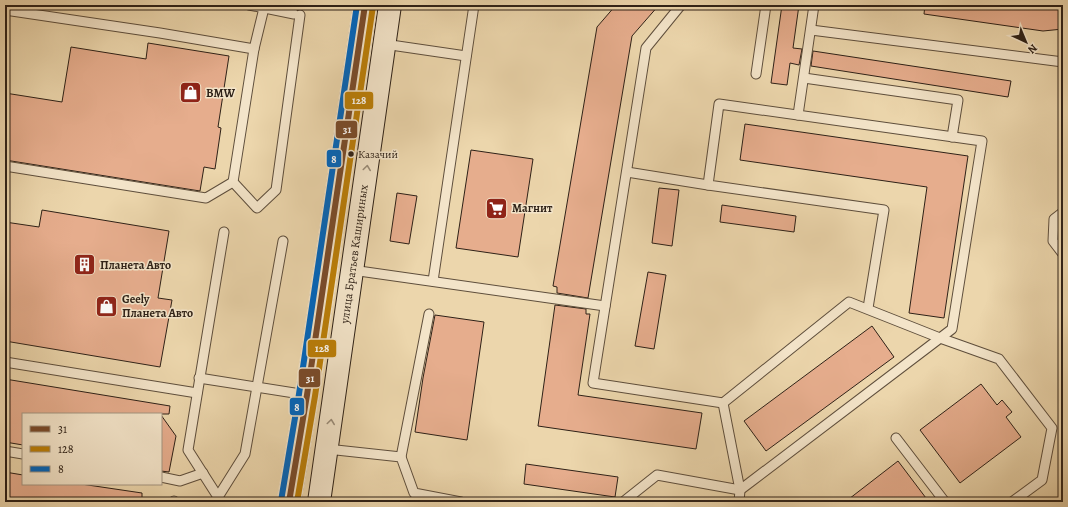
<svg xmlns="http://www.w3.org/2000/svg" width="1068" height="507" font-family="Alegreya,serif">
<rect width="100%" height="100%" fill="#ecd6ac"/>
<filter id="stains"><feTurbulence type="fractalNoise" baseFrequency=".005" numOctaves="4"/><feColorMatrix values="0 0 0 0 .2 0 0 0 0 .09 0 0 0 0 .02 0 0 0 .5 -.17"/></filter>
<radialGradient id="worn" r=".72"><stop offset=".6" stop-color="#630" stop-opacity="0"/><stop offset="1" stop-color="#630" stop-opacity=".3"/></radialGradient>
<g fill="#e6ad8d" stroke="#2e2117">
<path d="M616,5H659L632,36L588,298L557,293V287L553,286L597,27Z"/>
<path d="M782,5H799L793,48L802,49L799,65L790,63L787,85L771,83Z"/>
<path d="M925,5H1063V29L1043,31L924,14Z"/>
<path d="M148,43L229,56L218,127L221,128L215,169L204,167L200,191L5,160V93L62,102L71,47L146,59Z"/>
<path d="M813,51L1011,81L1008,97L811,66Z"/>
<path d="M745,124L968,156L944,318L909,313L927,187L740,160Z"/>
<path d="M471,150L533,159L518,257L456,248Z"/>
<path d="M659,188L679,190L672,246L652,243Z"/>
<path d="M397,193L417,196L409,244L390,241Z"/>
<path d="M722,205L796,216L794,232L720,222Z"/>
<path d="M42,210L169,231L158,298L172,300L160,367L5,341V222L39,227Z"/>
<path d="M648,272L666,275L654,349L635,346Z"/>
<path d="M555,305L586,309V314H590L578,395L702,413L696,449L538,426Z"/>
<path d="M435,315L484,322L467,440L415,432L423,378Z"/>
<path d="M872,326L894,357L766,451L744,421Z"/>
<path d="M5,379L170,406L169,414H23V445L5,442Z"/>
<path d="M981,384L997,405L1002,400L1012,412L1006,417L1021,437L960,483L920,430Z"/>
<path d="M161,415L176,436L169,472L161,471Z"/>
<path d="M898,461L929,502H845Z"/>
<path d="M526,464L618,477L615,497L524,484Z"/>
<path d="M5,472L23,475V484H81L142,493V502H5Z"/>
</g>
<g fill="none" stroke-linecap="round" stroke-linejoin="round">
<defs>
<g id="lane">
<path d="M249,5L294,14"/>
<path d="M681,5L646,48L593,383L723,403L849,302L940,338L999,359L1052,428L1042,480L1012,502"/>
<path d="M264,8L254,49L233,182L257,208L276,190L300,15"/>
<path d="M5,10L160,33L254,49"/>
<path d="M811,30L1063,62"/>
<path d="M384,44L466,56"/>
<path d="M756,74L766,5"/>
<path d="M804,78L958,100L952,137"/>
<path d="M798,115L814,5"/>
<path d="M5,166L206,198L233,182"/>
<path d="M627,172L708,185"/>
<path d="M1063,212L1054,219L1053,241L1063,254"/>
<path d="M224,232L188,450L218,497L245,454L283,241"/>
<path d="M352,270L605,306"/>
<path d="M433,281L474,5"/>
<path d="M5,362L197,393"/>
<path d="M199,378L307,395"/>
<path d="M723,403L740,490L739,502"/>
<path d="M896,438L945,502"/>
<path d="M327,449L401,457L414,493L461,502"/>
<path d="M5,451L23,454"/>
<path d="M401,457L429,314"/>
<path d="M161,477L180,481L203,473"/>
<path d="M173,502L174,501"/>
<path d="M623,502L657,475L740,490L952,329L982,141L719,104L708,185L884,210L868,308"/>
</g>
<g id="secondary">
<path d="M289,502L307,395L365,5"/>
<path d="M319,502L390,5"/>
</g>
</defs>
<use href="#lane" stroke="#5e4e3c" stroke-width="11"/>
<use href="#secondary" stroke="#2e2117" stroke-width="24"/>
<use href="#lane" stroke="#f3e4c9" stroke-width="9"/>
<use href="#secondary" stroke="#f3e4c9" stroke-width="22"/>
<defs>
<path id="bus-1" d="M289,502L307,395L365,5"/>
<path id="bus-2" d="M297,502L315,396L373,6"/>
<path id="bus-3" d="M281,501L299,394L357,5"/>
</defs>
<use href="#bus-1" stroke="#f3e4c9" stroke-width="9"/>
<use href="#bus-2" stroke="#f3e4c9" stroke-width="9"/>
<use href="#bus-3" stroke="#f3e4c9" stroke-width="9"/>
<use href="#bus-1" stroke="#7a4b2a" stroke-width="6"/>
<use href="#bus-2" stroke="#bb7e07" stroke-width="6"/>
<use href="#bus-3" stroke="#0065bd" stroke-width="6"/>
</g>
<defs><path id="oneway-chevron" d="M-2-3.5L2.5 0L-2 3.5" fill="none" stroke-width="1.6" stroke-linecap="round" stroke-linejoin="round"/></defs>
<g stroke="#9a8c79">
<use href="#oneway-chevron" transform="translate(367 168) rotate(-82)"/>
<use href="#oneway-chevron" transform="translate(331 422) rotate(-82)"/>
</g>
<defs>
<symbol id="shop-square" viewBox="-11 -11 22 22"><rect x="-9" y="-9" width="18" height="18" rx="4" fill="#8f2418" stroke="#f3e4c9"/><path d="M-5-2.5h2.3a2.7 3.5 0 0 1 5.4 0H5L5.5 6h-11ZM-1.5-2.5h3a1.5 2.3 0 0 0-3 0Z" fill="#fff"/></symbol>
<symbol id="supermarket-square" viewBox="-11 -11 22 22"><rect x="-9" y="-9" width="18" height="18" rx="4" fill="#8f2418" stroke="#f3e4c9"/><path d="M-6-5.5h2.5l.6 2H6L4.5 2H-2.5L-4.4-4H-6ZM-1.5 3.2a1.3 1.3 0 1 0 .1 0ZM3 3.2a1.3 1.3 0 1 0 .1 0Z" fill="#fff"/></symbol>
<symbol id="building-square" viewBox="-11 -11 22 22"><rect x="-9" y="-9" width="18" height="18" rx="4" fill="#8f2418" stroke="#f3e4c9"/><path d="M-4-6H4V6H1V3H-1V6H-4ZM-2.5-4.3h1.7v1.8h-1.7ZM.8-4.3h1.7v1.8H.8ZM-2.5-1h1.7V.8h-1.7ZM.8-1h1.7V.8H.8Z" fill="#fff"/></symbol>
</defs>
<g fill-rule="evenodd">
<use href="#shop-square" x="178" y="80" width="25" height="25"/>
<use href="#supermarket-square" x="484" y="196" width="25" height="25"/>
<use href="#building-square" x="72" y="252" width="25" height="25"/>
<use href="#shop-square" x="94" y="294" width="25" height="25"/>
</g>
<circle fill="#2e2117" stroke="#f3e4c9" stroke-width="1.5" cx="351" cy="154" r="3.5"/>
<g text-anchor="middle" stroke-width="3" stroke-linejoin="round" paint-order="stroke">
<g font-size="11" fill="#2e2117" stroke="#f3e4c9" text-anchor="start">
<text x="358" y="158">Казачий</text>
</g>
<g font-size="12" font-weight="bold" fill="#2e2117" stroke="#f3e4c9" text-anchor="start">
<text x="206" y="97">BMW</text>
<text x="512" y="212">Магнит</text>
<text x="100" y="269">Планета Авто</text>
<text x="122" y="303">Geely<tspan x="122" dy="14">Планета Авто</tspan></text>
</g>
<g font-size="12" fill="#2e2117" stroke="#f3e4c9">
<text transform="translate(354 254) rotate(-82)" y="4">улица Братьев Кашириных</text>
</g>
</g>
<g stroke="#f3e4c9" stroke-width="1.5">
<rect x="344" y="91" width="30" height="19" rx="4" fill="#bb7e07"/>
<rect x="335" y="120" width="23" height="19" rx="4" fill="#7a4b2a"/>
<rect x="326" y="149" width="16" height="19" rx="4" fill="#0065bd"/>
<rect x="307" y="339" width="30" height="19" rx="4" fill="#bb7e07"/>
<rect x="298" y="368" width="23" height="20" rx="4" fill="#7a4b2a"/>
<rect x="289" y="397" width="16" height="19" rx="4" fill="#0065bd"/>
</g>
<g font-size="11" text-anchor="middle" font-weight="bold" fill="#fff">
<text x="359" y="104">128</text>
<text x="347" y="133">31</text>
<text x="334" y="163">8</text>
<text x="322" y="352">128</text>
<text x="310" y="382">31</text>
<text x="297" y="411">8</text>
</g>
<rect width="1068" height="507" fill="none" stroke="#ecd6ac" stroke-width="20"/>
<rect x="6" y="6" width="1056" height="495" fill="none" stroke="#2e2117" stroke-width="2"/>
<rect x="10" y="10" width="1048" height="487" fill="none" stroke="#2e2117"/>
<rect x="22" y="413" width="140" height="72" fill="#f3e4c9" stroke="#a49682"/>
<rect x="30" y="426" width="20" height="6" fill="#7a4b2a" stroke="#a49682"/>
<text x="58" y="433" font-size="12" fill="#2e2117">31</text>
<rect x="30" y="446" width="20" height="6" fill="#bb7e07" stroke="#a49682"/>
<text x="58" y="453" font-size="12" fill="#2e2117">128</text>
<rect x="30" y="466" width="20" height="6" fill="#0065bd" stroke="#a49682"/>
<text x="58" y="473" font-size="12" fill="#2e2117">8</text>
<g transform="translate(1026 42) rotate(136)" stroke="#f3e4c9" stroke-width="3" paint-order="stroke">
<path d="M0-3L7 15L0 10L-7 15Z" fill="#2e2117"/>
<text y="-6" font-size="11" font-weight="bold" text-anchor="middle" fill="#2e2117">N</text>
</g>
<rect width="100%" height="100%" filter="url(#stains)"/>
<rect width="100%" height="100%" fill="url(#worn)"/>
</svg>
